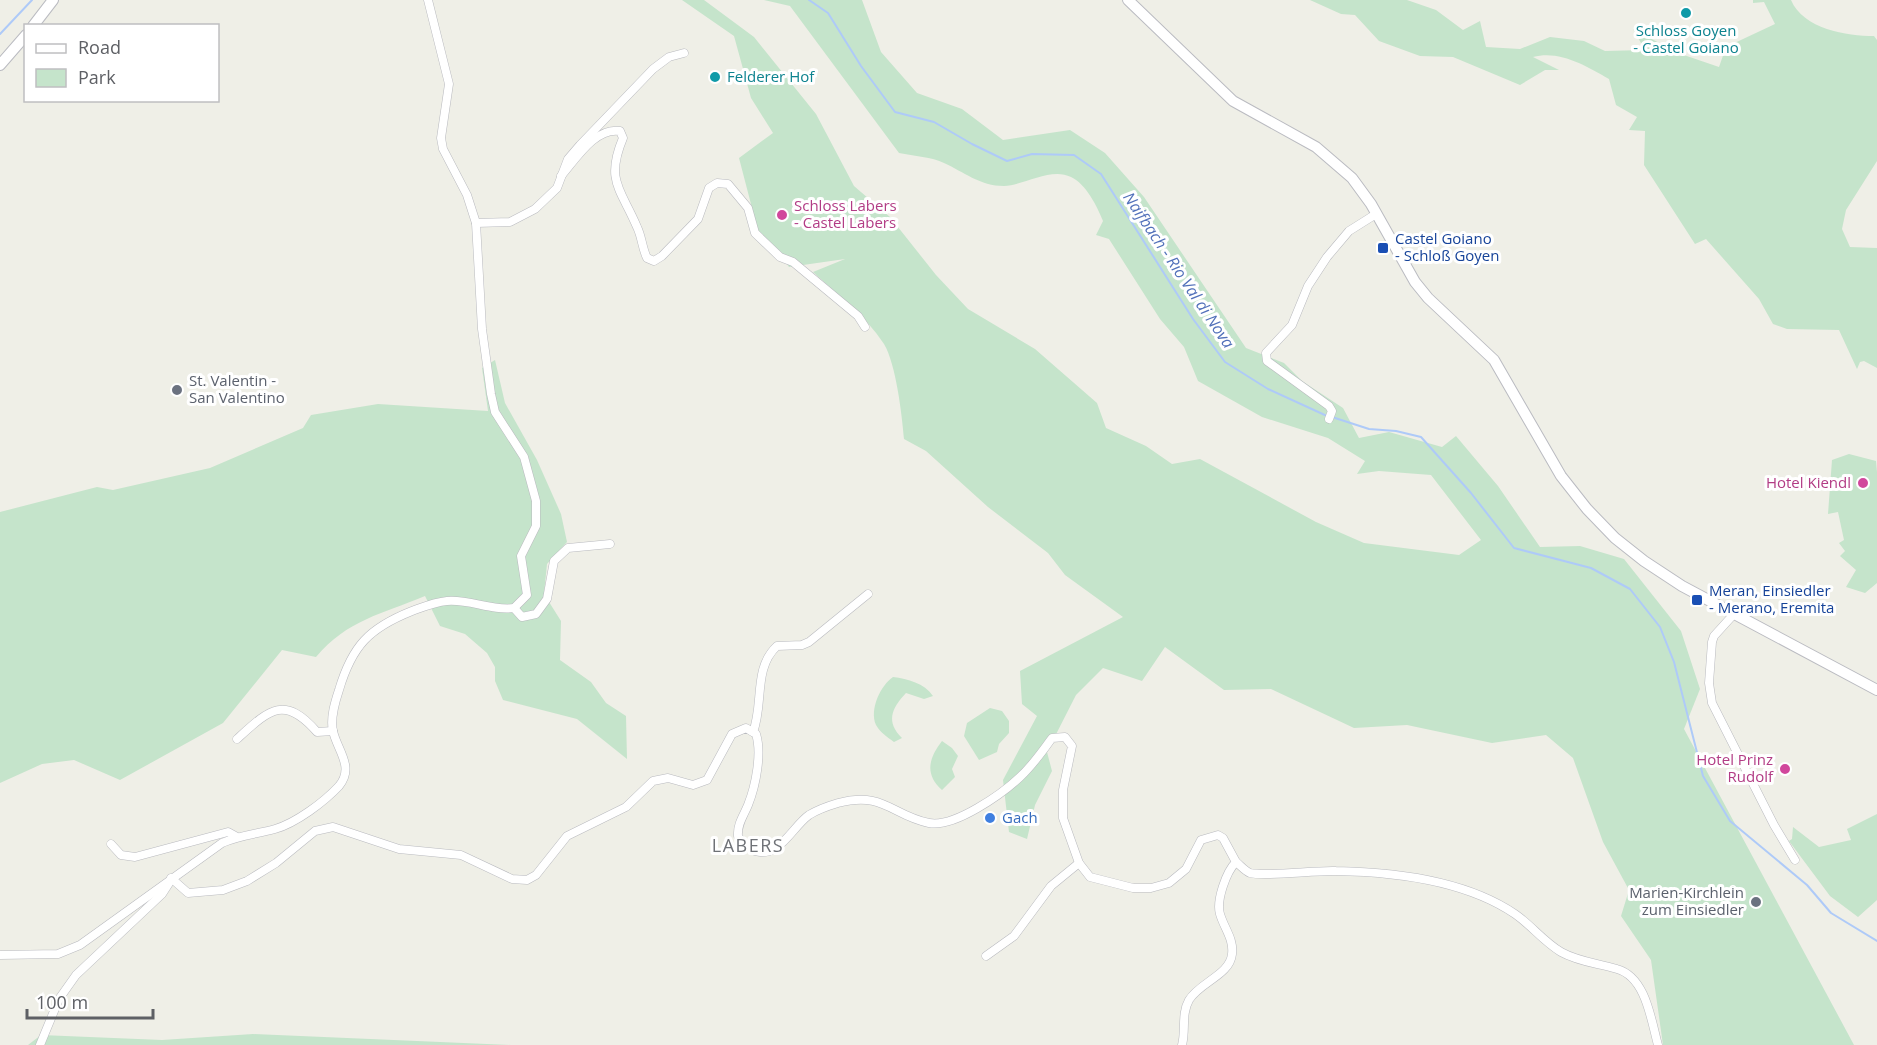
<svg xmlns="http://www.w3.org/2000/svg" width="1877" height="1045" font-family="'Open Sans',sans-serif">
<rect width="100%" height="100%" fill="#efefe7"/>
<g fill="#c5e4cb">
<path d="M682,0H704L754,37L816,114L854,186L890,217L936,275L968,309L1035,349L1097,403L1106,428L1146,446L1172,464L1200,459L1316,522L1364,543L1459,555L1481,540L1431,475L1379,471L1357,474L1365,461L1328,438L1262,417L1198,381L1184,347L1160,319L1109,239L1096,235L1103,221C1097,206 1086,184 1071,177C1051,167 1025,185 1004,186C980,186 964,172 944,163C932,157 914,156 899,153L790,6L764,0H862L881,52L917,93L962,109L1003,140L1070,130L1105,153L1144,197L1246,348L1284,363L1302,381L1343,408L1359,438L1389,432L1442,447L1456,436L1498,486L1540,547L1580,546L1624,559L1681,631L1700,689L1684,729L1854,1045H1663L1651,960L1621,916L1629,890L1603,842L1573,758L1546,735L1492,743L1407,725L1354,728L1271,689L1224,690L1165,647L1142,681L1103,668L1076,695L1047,752L1052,771L1035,805L1027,839L1009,832L1003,780L1037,716L1022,704L1020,671L1123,617L1065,575L1048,553L988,507L926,451L904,439C902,415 896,364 884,344C865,315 838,295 813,272L845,259L789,267L774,246L758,231L739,158L773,133L751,98L734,36Z"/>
<path d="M1310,0H1407L1436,10L1463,30L1480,21L1486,47L1520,49L1550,37L1584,41L1605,51L1645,50L1633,29L1678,53L1719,67L1726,47L1775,24L1764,2L1753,3V0H1791C1803,29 1847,36 1874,36L1877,40V161L1846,210L1842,229L1850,247L1877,248V368L1864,361L1860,362L1857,369L1839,330L1787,329L1773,324L1759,299L1706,239L1695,244L1644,165L1645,131L1629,130L1637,117L1616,105L1609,79C1586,66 1560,50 1533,57L1559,70H1545L1520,85L1453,57L1420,56L1379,41L1355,15L1341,14Z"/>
<path d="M495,360L505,403L537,460L561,514L567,542L547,564L544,594L561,621L560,660L591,682L606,703L626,716L627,759L577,719L503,700L495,681V667L487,653L465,634L440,626L425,596C382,614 347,620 316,657L282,650L223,723L120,780L74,760L42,764L0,783V512L97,487L113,490L210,468L303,428L311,415L378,404L488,411L482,368Z"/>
<path d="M1849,454L1876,461L1877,472V583L1865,593L1846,587L1856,570L1840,556L1845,551L1839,543L1844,540L1838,512L1828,514L1832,460Z"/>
<path d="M893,677C908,679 924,683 933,696L924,699L906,693C891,709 886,722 902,738L894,742C887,737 880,732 876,725C869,709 881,685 893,677Z"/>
<path d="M990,708L1002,711L1009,721V733L999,744L997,752L979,760L964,736L967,723Z"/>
<path d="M942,741L952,748L958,756L952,769L955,777L942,790C924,774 929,758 942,741Z"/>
<path d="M1877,814V900L1858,917L1830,896L1789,841L1792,839L1793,827L1819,847L1851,840L1847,829Z"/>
<path d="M253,1034L511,1045H28L41,1035L162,1040Z"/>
</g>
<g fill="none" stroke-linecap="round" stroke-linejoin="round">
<g stroke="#aecaf8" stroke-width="2">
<path d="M809,0L828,13L861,66L895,112L934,122L972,144L1007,161L1032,154L1074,155L1101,174L1193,319L1225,362L1268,389L1327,416"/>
<path d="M0,34L32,0"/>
<path d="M1332,417L1369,429L1396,431L1421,437L1471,493L1514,548L1591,568L1630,589L1660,627L1674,662L1703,776L1730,821L1807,885L1831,913L1877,941"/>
</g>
<defs>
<g id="minor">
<path d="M561,176C576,159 595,127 620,131L623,138C605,181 621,189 637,227C642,237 642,248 647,258L654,261L662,256L698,219L709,188L717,183L728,184L748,208L755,233L780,257L793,262L858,316L865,327"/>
<path d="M476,223L510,222L535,209L557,188L568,159L580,145L653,69L669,57L684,53"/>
<path d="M1329,419L1332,411L1329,406L1267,361L1266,353L1292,325L1308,286L1327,257L1349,231L1376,214"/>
<path d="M514,608L522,617L536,614L547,599L554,561L568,548L610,544"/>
<path d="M1734,614L1714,636L1712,642L1709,683L1712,703L1774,825L1795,860"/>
<path d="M753,732C764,704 753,668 777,646L802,645L809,642L868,594"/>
<path d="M237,739C269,710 284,694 317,732L333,731"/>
<path d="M111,844L121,855L135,857L228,832L237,837"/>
<path d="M1236,862C1240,865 1245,871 1250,873C1266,877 1316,870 1336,871C1395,872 1465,880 1515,914C1531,925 1544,942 1561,952C1579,962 1597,963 1617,969C1646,977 1651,1020 1658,1045"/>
<path d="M171,878L188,893L223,890L247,881L276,863L315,831L333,827L399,849L461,855L512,879L527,880L536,875L567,836L626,807L653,781L668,778L693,785L707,780L732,734L746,728L756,734C762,753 756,785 748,805C744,815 737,824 738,836C742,844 747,848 755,851C779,859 792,827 809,815C817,810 828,806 838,803C884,791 891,815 929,823C954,828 1002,794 1020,777C1033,765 1042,752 1052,738L1065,737L1072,746L1063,790V818L1079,863L1090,877L1133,888H1151L1169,883L1186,869L1201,840L1218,835L1223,838L1236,862C1226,872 1216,901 1220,914C1224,928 1234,939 1232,954C1230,975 1200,982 1189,1000C1181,1014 1186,1031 1182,1045"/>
<path d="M0,955L58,954L80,945L222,843C240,835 257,834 275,829C296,823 324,802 339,786C355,767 337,750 333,731C330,718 335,702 339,690C352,646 369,628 412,611C423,607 435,602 447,601C470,599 491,611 514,608L527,595L521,556L536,526V501L524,457L495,412L491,394L482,329L476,223L467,195L443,149L441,138L449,84L428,0"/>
<path d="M986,956L1014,936L1051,886L1079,863"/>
<path d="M40,1045L59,999L76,975L162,894L171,880"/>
</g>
<g id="secondary">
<path d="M1128,0L1233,101L1316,147L1352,178L1371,204L1415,282L1428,298L1494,360L1561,476L1587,509L1615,538L1644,561L1682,586L1877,690"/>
<path d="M33,26L53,0"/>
<path d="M0,65L26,35"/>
</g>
</defs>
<use href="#minor" stroke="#b9babf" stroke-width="9"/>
<use href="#secondary" stroke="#babbc1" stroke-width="12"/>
<use href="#minor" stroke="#fff" stroke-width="8"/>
<use href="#secondary" stroke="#fff" stroke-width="10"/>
</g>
<g fill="#0f9aa8" stroke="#fff" stroke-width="2">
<circle cx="1686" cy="13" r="6"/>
<circle cx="715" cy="77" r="6"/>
</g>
<g fill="#d1479c" stroke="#fff" stroke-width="2">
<circle cx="782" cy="215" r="6"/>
<circle cx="1863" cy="483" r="6"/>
<circle cx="1785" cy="769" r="6"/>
</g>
<g fill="#1a4fb4" stroke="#fff" stroke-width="2">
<rect x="1377" y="242" width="12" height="12" rx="3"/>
<rect x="1691" y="594" width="12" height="12" rx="3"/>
</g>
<g fill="#6b7280" stroke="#fff" stroke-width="2">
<circle cx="177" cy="390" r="6"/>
<circle cx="1756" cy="902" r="6"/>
</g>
<circle fill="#3f7fe0" stroke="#fff" stroke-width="2" cx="990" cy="818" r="6"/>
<g text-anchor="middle" stroke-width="6" stroke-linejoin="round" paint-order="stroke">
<g font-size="15" fill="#0d838f" stroke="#fff">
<text x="1686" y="36">Schloss Goyen<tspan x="1686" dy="17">- Castel Goiano</tspan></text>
<text x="727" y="82" text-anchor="start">Felderer Hof</text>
</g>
<g font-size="15" fill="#b23c85" stroke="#fff" text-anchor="end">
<text x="794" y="211" text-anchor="start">Schloss Labers<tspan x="794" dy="17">- Castel Labers</tspan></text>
<text x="1851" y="488">Hotel Kiendl</text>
<text x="1773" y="765">Hotel Prinz<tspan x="1773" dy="17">Rudolf</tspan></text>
</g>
<g font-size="15" fill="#164399" stroke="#fff" text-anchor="start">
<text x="1395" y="244">Castel Goiano<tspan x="1395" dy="17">- Schloß Goyen</tspan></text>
<text x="1709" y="596">Meran, Einsiedler<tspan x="1709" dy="17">- Merano, Eremita</tspan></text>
</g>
<g font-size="15" fill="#5b616d" stroke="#fff" text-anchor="start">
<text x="189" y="386">St. Valentin -<tspan x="189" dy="17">San Valentino</tspan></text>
<text x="1744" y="898" text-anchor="end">Marien-Kirchlein<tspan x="1744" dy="17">zum Einsiedler</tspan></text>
</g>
<g font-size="15" fill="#366cbe" stroke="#fff" text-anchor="start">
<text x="1002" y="823">Gach</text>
</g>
<g font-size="16" font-style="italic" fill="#5271ba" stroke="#fff">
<text transform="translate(1179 270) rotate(56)" y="6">Naifbach - Rio Val di Nova</text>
</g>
<g font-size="18" letter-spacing="1.5" fill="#6f7277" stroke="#fff">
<text x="748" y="852">LABERS</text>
</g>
</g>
<rect x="24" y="24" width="195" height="78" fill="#ffffff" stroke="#bfbfc1" stroke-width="1.5"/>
<rect x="36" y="44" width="30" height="9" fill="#ffffff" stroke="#bfbfc1" stroke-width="1.5"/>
<text x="78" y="54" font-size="18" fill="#5e6065">Road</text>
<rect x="36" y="69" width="30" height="18" fill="#c5e4cb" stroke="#bfbfc1" stroke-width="1.5"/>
<text x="78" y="84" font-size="18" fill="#5e6065">Park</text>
<path d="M27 1009v9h126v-9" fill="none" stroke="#5e6065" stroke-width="3"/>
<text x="36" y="1009" font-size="18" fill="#5e6065" stroke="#ffffff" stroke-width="4.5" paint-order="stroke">100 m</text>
</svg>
